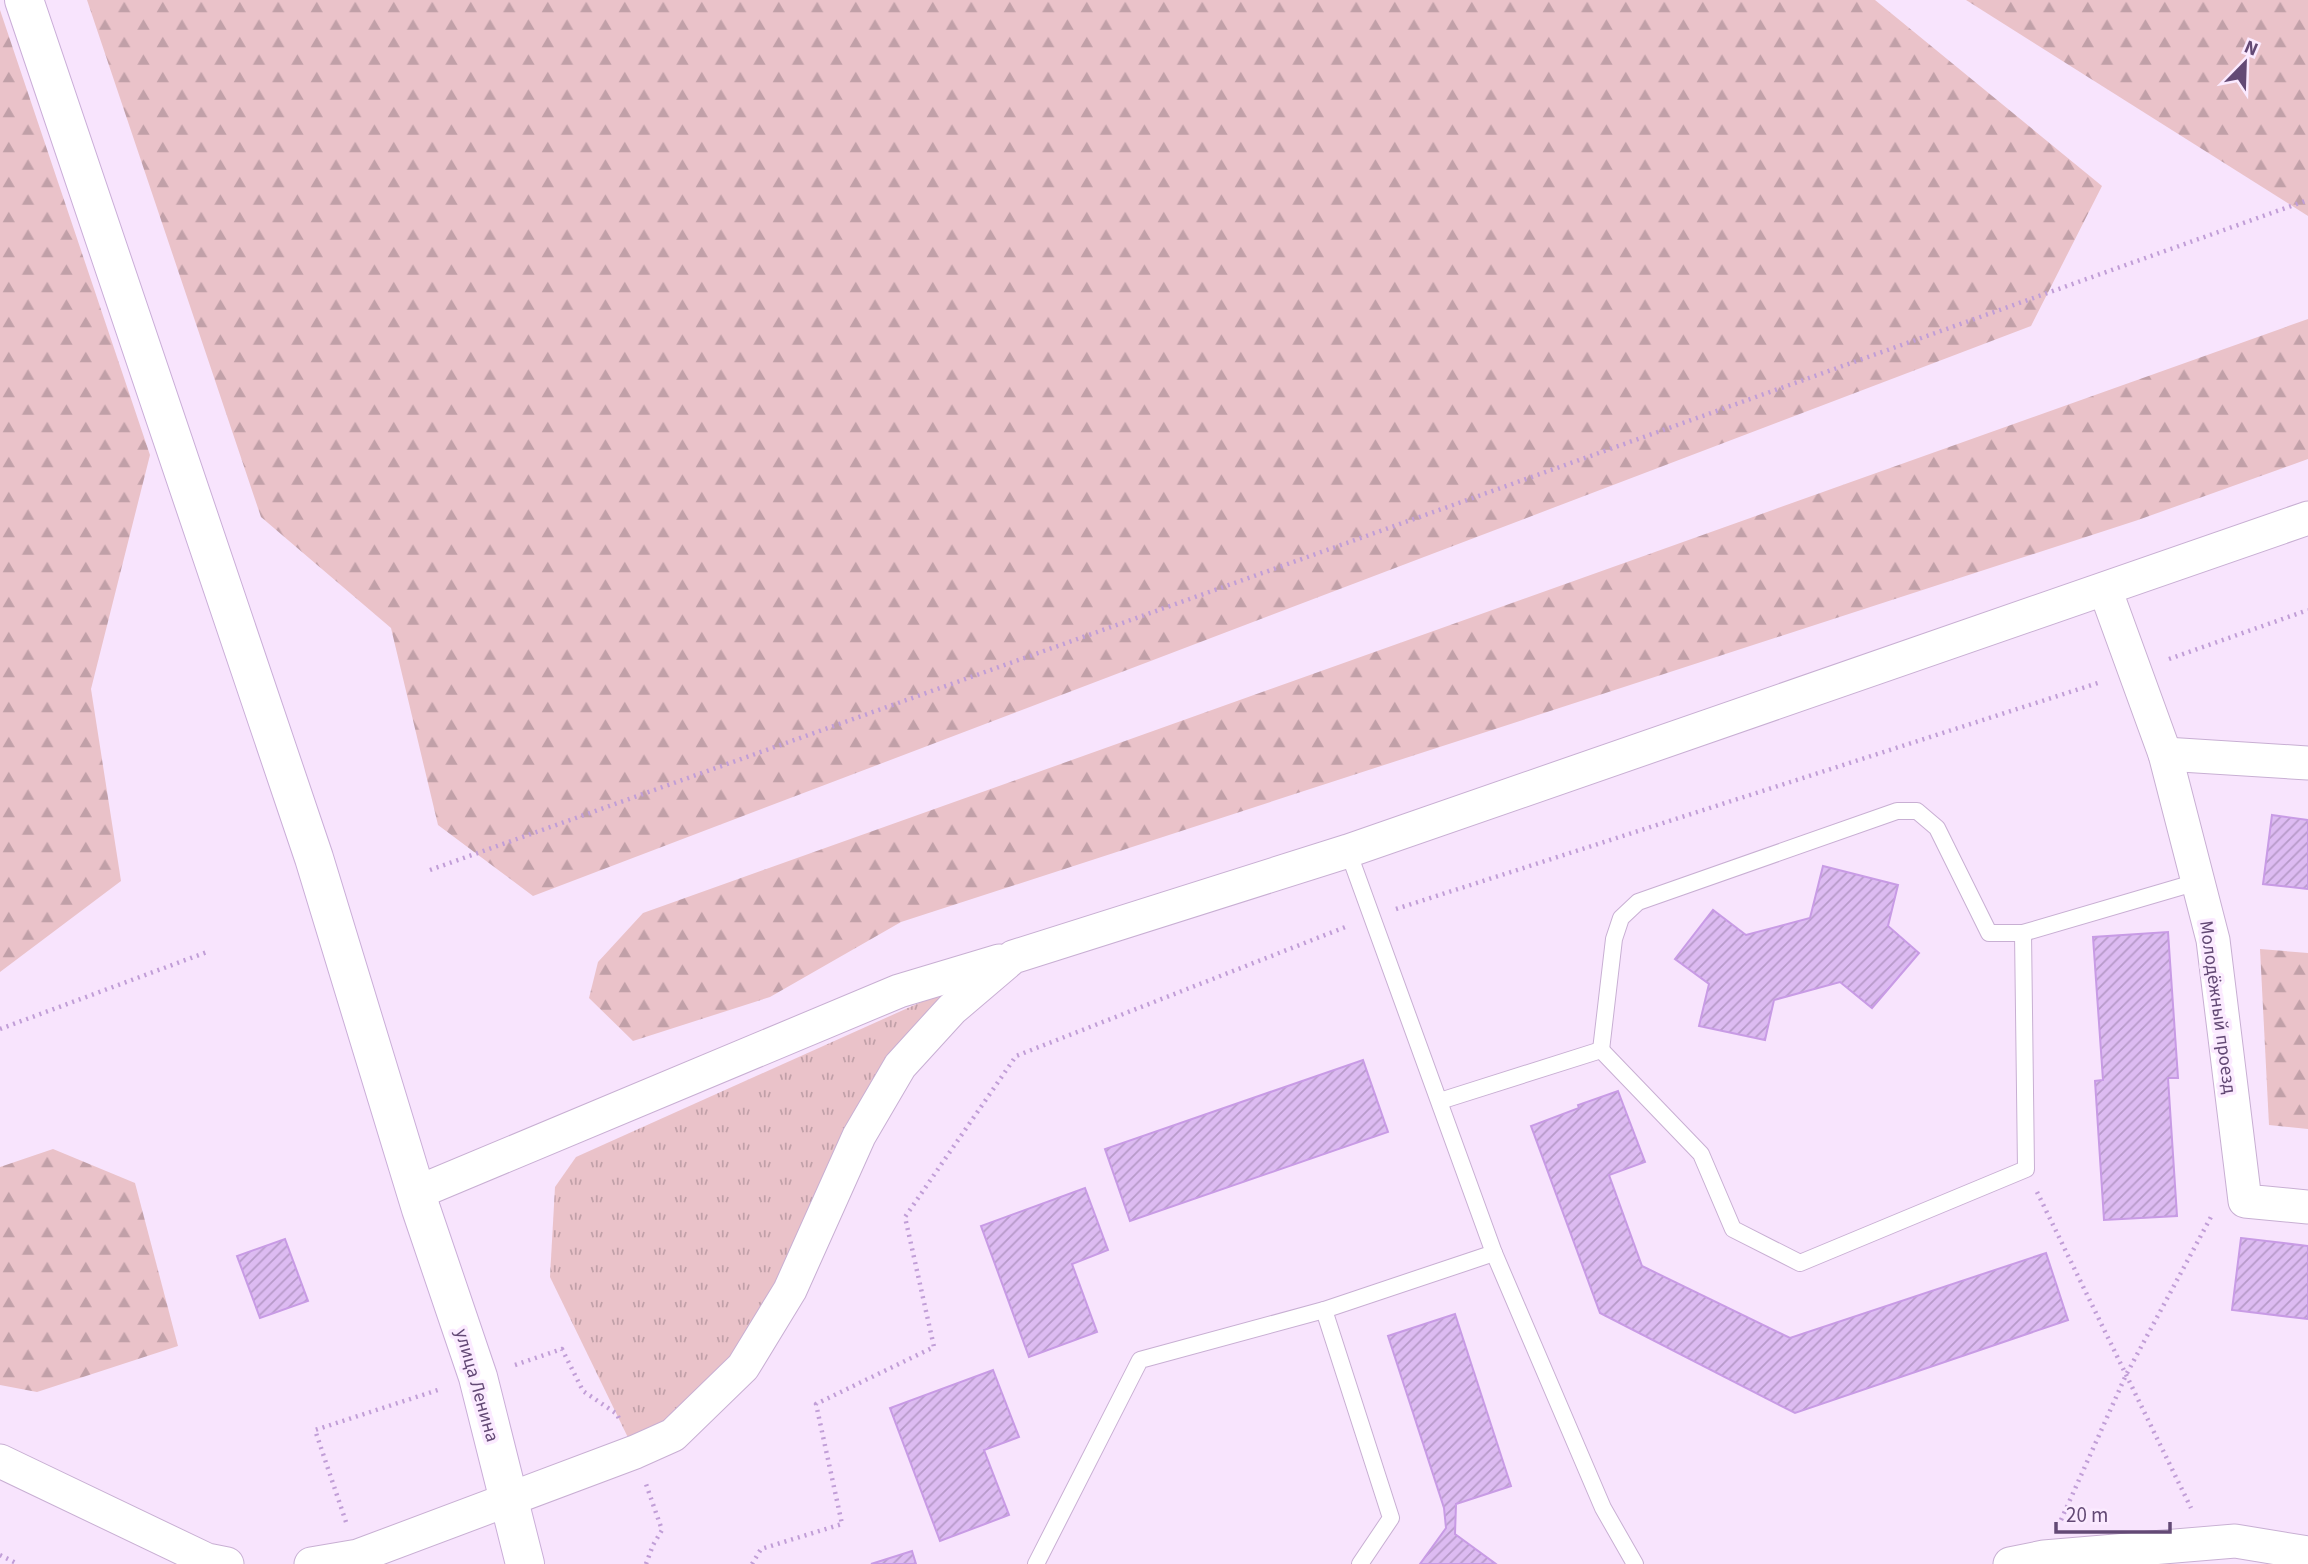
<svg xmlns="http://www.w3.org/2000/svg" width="2308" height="1564" font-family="'Source Sans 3',sans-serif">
<defs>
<pattern id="grass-tufts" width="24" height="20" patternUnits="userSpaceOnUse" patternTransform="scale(1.75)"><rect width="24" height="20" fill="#eac2c9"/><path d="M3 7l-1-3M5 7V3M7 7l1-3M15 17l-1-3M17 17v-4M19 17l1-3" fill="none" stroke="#c1a0a8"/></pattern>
<pattern id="forest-firs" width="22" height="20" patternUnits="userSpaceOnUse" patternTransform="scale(1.75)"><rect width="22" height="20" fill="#eac2c9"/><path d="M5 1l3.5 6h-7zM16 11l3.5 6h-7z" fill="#c1a0a8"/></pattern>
<pattern id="building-hatch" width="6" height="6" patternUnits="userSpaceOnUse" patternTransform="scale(1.75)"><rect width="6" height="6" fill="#ddbbf2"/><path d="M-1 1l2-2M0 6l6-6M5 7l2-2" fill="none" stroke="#b79ac9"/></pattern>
</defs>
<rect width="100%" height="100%" fill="#f8e4fd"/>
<path fill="url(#grass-tufts)" d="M939,994L952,1009L743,1367L635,1452L550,1277L555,1187L576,1157Z"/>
<g fill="url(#forest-firs)">
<path d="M87,0H1875L2102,186L2031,326L533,896L438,825L391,628L261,517Z"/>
<path d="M1966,0H2308V216Z"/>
<path d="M0,10L150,455L91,689L121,881L0,972Z"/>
<path d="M2308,319V459L2138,520L901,922L770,997L633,1041L589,998L598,962L643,913Z"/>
<path d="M2260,949L2308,953V1129L2269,1125Z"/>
<path d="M53,1149L135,1183L178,1346L37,1392L0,1385V1167Z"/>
</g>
<g fill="url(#building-hatch)" stroke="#c89be5" stroke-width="2">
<path d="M2272,815L2308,820V889L2263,884Z"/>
<path d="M1823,866L1898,885L1888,926L1919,953L1872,1008L1840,982L1774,1000L1765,1040L1699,1026L1709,984L1675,959L1713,910L1746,935L1810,918Z"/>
<path d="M2168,932L2178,1078H2168L2177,1216L2104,1220L2095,1081L2103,1080L2093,937Z"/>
<path d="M1363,1060L1388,1132L1130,1221L1105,1149Z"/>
<path d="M1618,1091L1645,1162L1609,1175L1642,1266L1790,1338L2046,1253L2068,1320L1795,1413L1600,1313L1531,1126L1579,1108L1578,1105Z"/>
<path d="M1085,1188L1108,1250L1072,1264L1097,1332L1029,1357L981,1226Z"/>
<path d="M2241,1238L2308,1246V1319L2232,1310Z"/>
<path d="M285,1239L308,1301L260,1318L237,1256Z"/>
<path d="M1455,1314L1511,1486L1456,1504L1455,1534L1496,1564H1420L1446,1528L1444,1508L1388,1336Z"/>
<path d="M993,1370L1019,1437L984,1450L1009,1515L940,1541L890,1408Z"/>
<path d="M912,1551L916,1564H871Z"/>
</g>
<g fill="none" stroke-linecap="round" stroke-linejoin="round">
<defs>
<g id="lane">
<path d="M1348,851L1494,1253L1603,1508L1635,1564"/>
<path d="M1601,1050L1614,939L1621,918L1638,902L1897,811H1917L1937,828L1989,933H2023"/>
<path d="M1440,1101L1601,1050L1701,1154L1733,1229L1800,1263L2026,1169L2023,933L2197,882"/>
<path d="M1324,1310L1391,1518L1360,1564"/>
<path d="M1036,1564L1140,1360L1324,1310L1494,1253"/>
</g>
<g id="street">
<path d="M2105,589L2165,754L2213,940L2245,1201L2308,1207"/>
<path d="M2165,754L2308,763"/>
<path d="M416,1193L899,991L999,961"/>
<path d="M0,1461L207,1560L227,1564"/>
<path d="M311,1564L358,1556L635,1452L673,1435L743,1367L790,1290L859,1136L900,1066L952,1009L1013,957L1348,851L2308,518"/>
<path d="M2010,1564L2044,1557L2235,1541L2308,1553"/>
</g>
<path id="secondary" d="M24,0L314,858L421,1209L478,1377L525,1564"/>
</defs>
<use href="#lane" stroke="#c8afd3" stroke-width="18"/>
<use href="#street" stroke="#c8afd3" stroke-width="35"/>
<use href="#secondary" stroke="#caaed8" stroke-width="40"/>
<g stroke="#c19ed7" stroke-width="4.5" stroke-dasharray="2 5" stroke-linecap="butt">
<path d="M2169,659L2308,610"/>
<path d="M430,870L2308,200"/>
<path d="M1396,909L2101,682"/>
<path d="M0,1029L207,952"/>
<path d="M2037,1192L2191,1508"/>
<path d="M515,1365L562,1349L583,1391L617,1414L620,1421"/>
<path d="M2061,1520L2126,1375L2212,1215"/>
<path d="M346,1522L315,1430L441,1389"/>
<path d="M0,1555L18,1564"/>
<path d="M646,1564L653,1545L662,1530L646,1484"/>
<path d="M752,1564L761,1549L842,1524L816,1404L934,1347L905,1217L1016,1056L1348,926"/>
</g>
<use href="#lane" stroke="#fff" stroke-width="16"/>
<use href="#street" stroke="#fff" stroke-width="33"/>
<use href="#secondary" stroke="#fff" stroke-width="38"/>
</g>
<g text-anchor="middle" stroke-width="7" stroke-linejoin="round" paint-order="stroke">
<g font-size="19" fill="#634975" stroke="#fbeaff">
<text transform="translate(2219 1007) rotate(82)" y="7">Молодёжный проезд</text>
<text transform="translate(478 1385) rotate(74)" y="7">улица Ленина</text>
</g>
</g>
<g transform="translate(2245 63) rotate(23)" stroke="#fbeaff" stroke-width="5" paint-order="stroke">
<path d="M0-5L12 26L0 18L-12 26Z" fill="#634975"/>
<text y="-10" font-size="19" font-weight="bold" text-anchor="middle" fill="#634975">N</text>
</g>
<path d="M2056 1522v10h114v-10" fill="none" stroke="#634975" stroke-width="3.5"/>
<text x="2066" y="1522" font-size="21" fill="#634975" stroke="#fbeaff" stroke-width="5" paint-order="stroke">20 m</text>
</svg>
